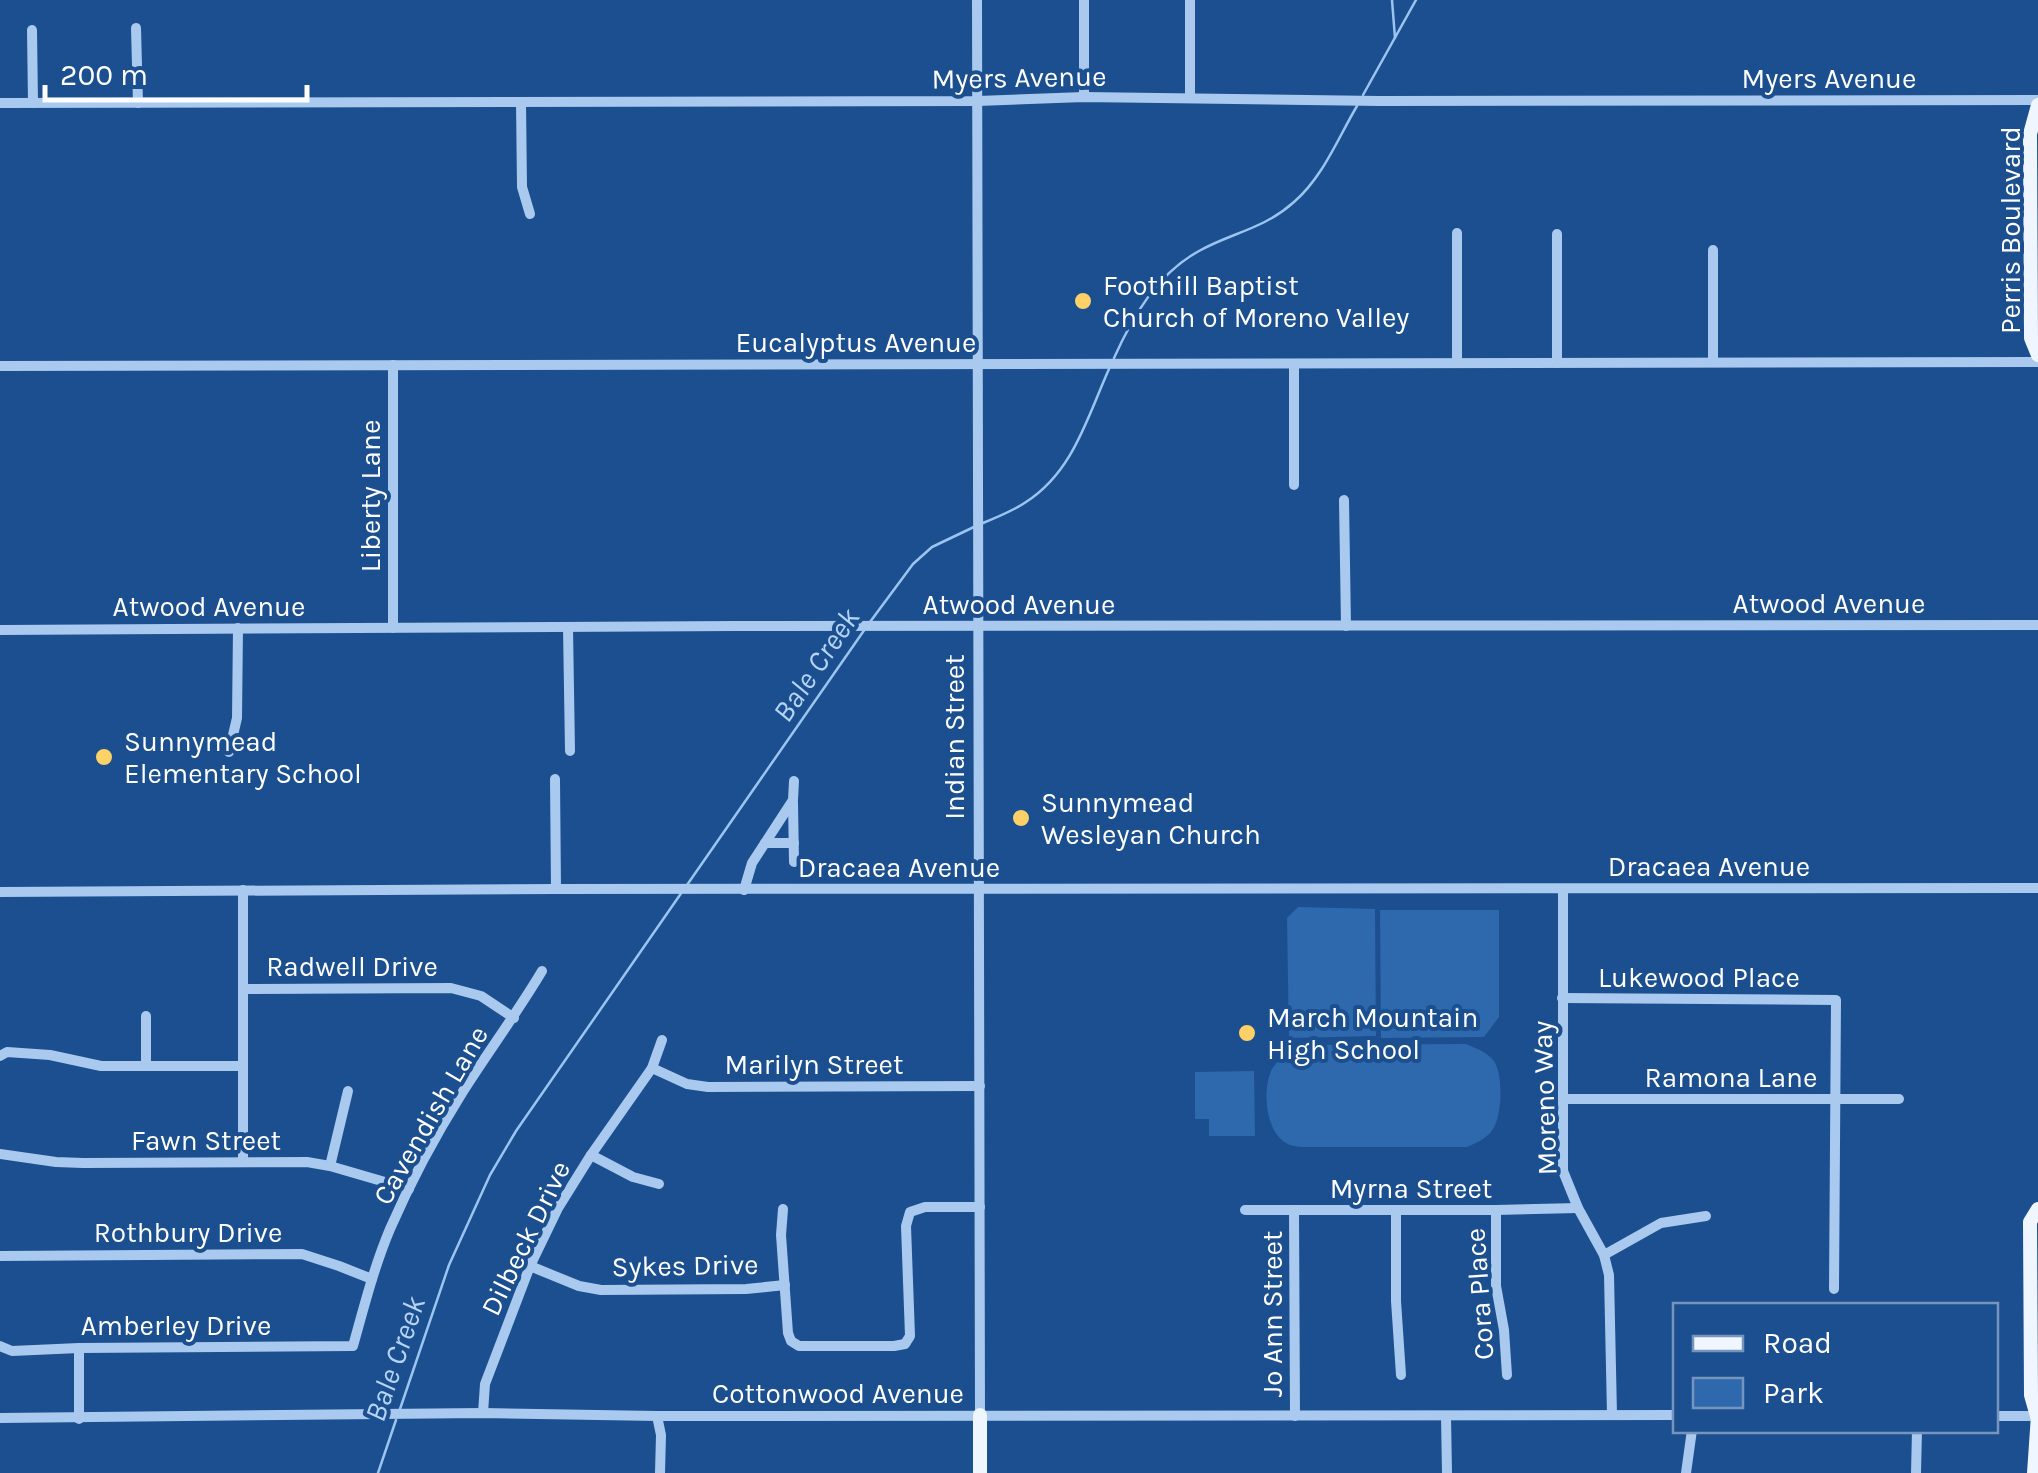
<svg xmlns="http://www.w3.org/2000/svg" width="2038" height="1473" font-family="Karla,sans-serif">
<rect width="100%" height="100%" fill="#1b4f8f"/>
<g fill="#2e69ad">
<path d="M1298,907L1375,909L1376,1036L1289,1038L1287,918Z"/>
<path d="M1380,910H1499V1017L1484,1037L1381,1038Z"/>
<path d="M1466,1044C1475,1048 1487,1052 1493,1060C1504,1073 1502,1116 1493,1129C1488,1138 1476,1143 1467,1147H1301C1296,1146 1290,1146 1286,1143C1265,1131 1262,1089 1272,1069C1279,1058 1291,1050 1303,1045Z"/>
<path d="M1254,1071L1255,1136H1209V1119H1195V1072Z"/>
</g>
<g fill="none" stroke-linecap="round" stroke-linejoin="round">
<g stroke="#9cc4f0" stroke-width="2.5">
<path d="M1392,0L1395,38"/>
<path d="M1363,95L1416,0"/>
<path d="M1114,358C1133,316 1157,274 1199,251C1231,233 1264,229 1294,202C1323,177 1338,138 1357,106"/>
<path d="M983,523C998,517 1013,511 1026,502C1073,472 1087,418 1109,369"/>
<path d="M870,622L913,564L932,547L976,526"/>
<path d="M687,885L865,629"/>
<path d="M399,1412L449,1265L490,1175L516,1131L682,892"/>
<path d="M378,1473L396,1420"/>
</g>
<g stroke="#a9c9ee" stroke-width="10">
<path d="M977,0L980,1415"/>
<path d="M1084,0V97"/>
<path d="M136,28L138,103"/>
<path d="M32,30L33,103"/>
<path d="M1190,98V0"/>
<path d="M521,102L522,187L530,214"/>
<path d="M0,103L978,101L1084,97L1379,101L2038,100"/>
<path d="M1457,233V363"/>
<path d="M1557,234V363"/>
<path d="M1713,250V362"/>
<path d="M1294,364V485"/>
<path d="M393,365V628"/>
<path d="M0,366L2038,362"/>
<path d="M1344,500L1346,626"/>
<path d="M568,627L570,751"/>
<path d="M0,630L736,626L2038,625"/>
<path d="M229,752L237,718L238,628"/>
<path d="M555,779L556,889"/>
<path d="M793,803L794,862"/>
<path d="M765,843H794"/>
<path d="M1563,889V1171L1578,1208L1604,1255L1609,1275L1612,1415"/>
<path d="M243,890V1162"/>
<path d="M744,890L752,863L793,800L794,781"/>
<path d="M0,892L556,889L2038,888"/>
<path d="M243,989L451,988L481,996L514,1018"/>
<path d="M1562,998L1836,1000L1834,1289"/>
<path d="M146,1016V1066"/>
<path d="M0,1056L7,1052L50,1055L101,1066H243"/>
<path d="M652,1068L687,1084L708,1087L980,1086"/>
<path d="M1563,1099H1899"/>
<path d="M0,1154L56,1162L83,1163L307,1162L330,1166L409,1189"/>
<path d="M591,1155L633,1177L659,1184"/>
<path d="M330,1166L348,1091"/>
<path d="M783,1209L781,1235L788,1333L791,1341L799,1346H894L905,1344L910,1336L906,1226L910,1212L925,1207H980"/>
<path d="M1245,1210H1496L1578,1208"/>
<path d="M1396,1210V1301L1401,1375"/>
<path d="M1496,1210V1286L1504,1330L1507,1375"/>
<path d="M1294,1211L1295,1416"/>
<path d="M1604,1255L1661,1223L1706,1216"/>
<path d="M0,1256L302,1254L339,1266L372,1279"/>
<path d="M530,1266L579,1286L601,1290L746,1289L785,1285"/>
<path d="M0,1346L12,1351L79,1348L353,1346C364,1307 374,1267 390,1229C410,1183 435,1136 462,1093C488,1052 517,1013 542,971"/>
<path d="M79,1348V1419"/>
<path d="M483,1413L485,1384L530,1266L558,1208L591,1155L652,1068L662,1040"/>
<path d="M657,1416L661,1435L660,1473"/>
<path d="M1446,1416L1447,1473"/>
<path d="M1996,1416H2038"/>
<path d="M0,1418L483,1413L657,1416L1676,1415"/>
<path d="M1686,1473L1692,1430"/>
<path d="M1916,1473L1917,1430"/>
</g>
<g stroke="#f0f6ff" stroke-width="14">
<path d="M2038,105L2030,134L2031,338L2038,355"/>
<path d="M2037,1416L2031,1395L2030,1222L2038,1209"/>
<path d="M980,1473V1415"/>
<path d="M2034,1473L2038,1415"/>
</g>
</g>
<g fill="#ffd166" stroke="#1b4f8f" stroke-width="4">
<circle cx="1083" cy="301" r="10"/>
<circle cx="104" cy="757" r="10"/>
<circle cx="1021" cy="818" r="10"/>
<circle cx="1247" cy="1033" r="10"/>
</g>
<g text-anchor="middle" stroke-width="8" stroke-linejoin="round" paint-order="stroke">
<g font-size="28" fill="#fff" stroke="#1b4f8f">
<text transform="translate(1019 77) rotate(-1)" y="10">Myers Avenue</text>
<text x="1829" y="88">Myers Avenue</text>
<text transform="translate(2010 230) rotate(-90)" y="10">Perris Boulevard</text>
<text x="856" y="352">Eucalyptus Avenue</text>
<text transform="translate(370 496) rotate(-90)" y="10">Liberty Lane</text>
<text x="1829" y="613">Atwood Avenue</text>
<text x="1019" y="614">Atwood Avenue</text>
<text x="209" y="616">Atwood Avenue</text>
<text transform="translate(954 737) rotate(-90)" y="10">Indian Street</text>
<text x="1709" y="876">Dracaea Avenue</text>
<text x="899" y="877">Dracaea Avenue</text>
<text x="352" y="976">Radwell Drive</text>
<text x="1699" y="987">Lukewood Place</text>
<text x="814" y="1074">Marilyn Street</text>
<text x="1731" y="1087">Ramona Lane</text>
<text transform="translate(1544 1098) rotate(-92)" y="10">Moreno Way</text>
<text transform="translate(430 1115) rotate(-60)" y="10">Cavendish Lane</text>
<text x="206" y="1150">Fawn Street</text>
<text x="1411" y="1198">Myrna Street</text>
<text x="188" y="1242">Rothbury Drive</text>
<text transform="translate(525 1238) rotate(-64)" y="10">Dilbeck Drive</text>
<text transform="translate(685 1265) rotate(-1)" y="10">Sykes Drive</text>
<text transform="translate(1479 1294) rotate(-94)" y="10">Cora Place</text>
<text transform="translate(1272 1314) rotate(-90)" y="10">Jo Ann Street</text>
<text x="176" y="1335">Amberley Drive</text>
<text x="838" y="1403">Cottonwood Avenue</text>
</g>
<g font-size="28" fill="#fff" stroke="#1b4f8f" text-anchor="start">
<text x="1103" y="295">Foothill Baptist<tspan x="1103" dy="32">Church of Moreno Valley</tspan></text>
<text x="124" y="751">Sunnymead<tspan x="124" dy="32">Elementary School</tspan></text>
<text x="1041" y="812">Sunnymead<tspan x="1041" dy="32">Wesleyan Church</tspan></text>
<text x="1267" y="1027">March Mountain<tspan x="1267" dy="32">High School</tspan></text>
</g>
<g font-size="30" font-style="italic" fill="#b5d3f5" stroke="#1b4f8f">
<text transform="translate(816 665) rotate(-56)" y="10">Bale Creek</text>
<text transform="translate(395 1359) rotate(-71)" y="10">Bale Creek</text>
</g>
</g>
<rect x="1673" y="1303" width="325" height="130" fill="#1b4f8f" stroke="#7695bc" stroke-width="2.5"/>
<rect x="1693" y="1336" width="50" height="15" fill="#f0f6ff" stroke="#7695bc" stroke-width="2.5"/>
<text x="1763" y="1353" font-size="30" fill="#ffffff">Road</text>
<rect x="1693" y="1378" width="50" height="30" fill="#2e69ad" stroke="#7695bc" stroke-width="2.5"/>
<text x="1763" y="1403" font-size="30" fill="#ffffff">Park</text>
<path d="M45 85v15h262v-15" fill="none" stroke="#ffffff" stroke-width="5"/>
<text x="60" y="85" font-size="30" fill="#ffffff" stroke="#1b4f8f" stroke-width="8" paint-order="stroke">200 m</text>
</svg>
